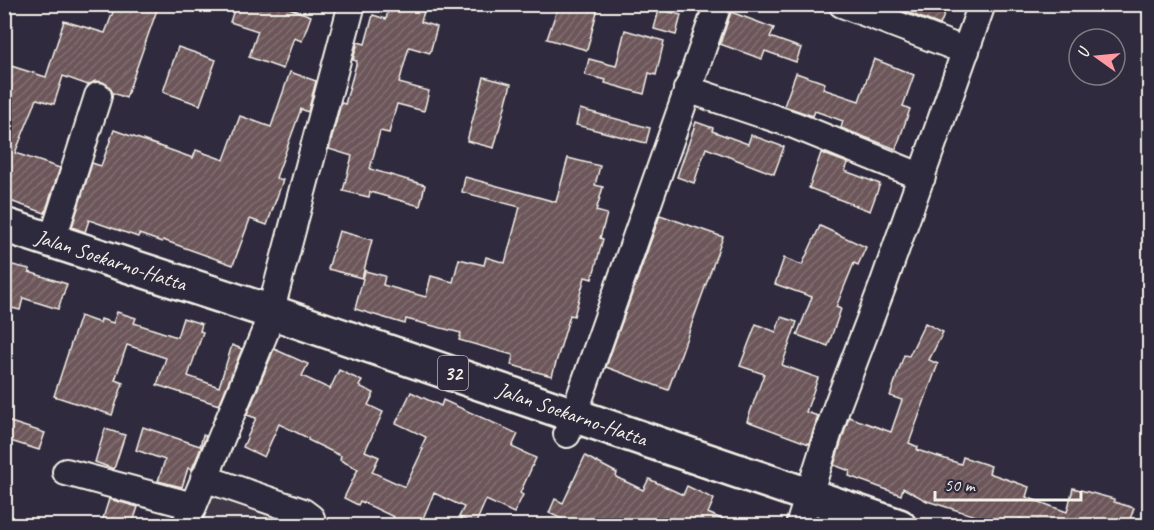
<svg xmlns="http://www.w3.org/2000/svg" width="1154" height="530" font-family="Caveat,sans-serif">
<defs>
<pattern id="building-hatch" width="6" height="6" patternUnits="userSpaceOnUse" patternTransform="scale(1.5)"><rect width="6" height="6" fill="#6c575a"/><path d="M-1 1l2-2M0 6l6-6M5 7l2-2" fill="none" stroke="#827072"/></pattern>
</defs>
<rect width="100%" height="100%" fill="#2f2a3d"/>
<filter id="ink" filterUnits="userSpaceOnUse"><feTurbulence type="fractalNoise" baseFrequency=".0167" numOctaves="2"/><feDisplacementMap in="SourceGraphic" scale="12" xChannelSelector="R" yChannelSelector="G"/><feConvolveMatrix kernelMatrix="1 2 1 2 8 2 1 2 1" color-interpolation-filters="sRGB"/></filter>
<g filter="url(#ink)">
<path fill="#413846" d="M211,495L292,525L200,526Z"/>
<g fill="url(#building-hatch)" stroke="#f4f1e8" stroke-width="1.5">
<path d="M116,4H159L126,98L113,93L109,86L103,82L95,81L88,85L63,76L54,104L37,99L15,153L60,168L45,213L4,199V74L8,65L46,77L64,21L105,33Z"/>
<path d="M236,4H278L311,16L302,41L294,38L283,69L249,57L258,31L230,22Z"/>
<path d="M390,4H426L421,22L437,27L430,53L409,47L399,83L429,91L424,111L397,104L389,133L380,131L370,169L425,185L420,206L370,192L369,197L343,191L352,156L329,149L341,103L345,104L357,61L353,60L358,42L365,44L373,15L386,19Z"/>
<path d="M559,4H599L587,50L547,39Z"/>
<path d="M886,4H931L946,10L940,25Z"/>
<path d="M659,9L681,15L676,35L654,29Z"/>
<path d="M731,12L774,28L770,37L801,48L796,62L765,51L762,59L720,44Z"/>
<path d="M625,30L664,41L656,75L649,73L644,94L605,83L606,80L585,75L589,59L616,66Z"/>
<path d="M178,47L216,60L200,105L163,92Z"/>
<path d="M874,59L914,75L903,106L910,109L896,149L841,128L843,121L815,111L813,116L784,106L796,73L825,83L823,89L859,101Z"/>
<path d="M290,72L316,81L308,112L301,109L276,178L283,180L267,225L250,219L233,265L163,240L162,242L139,234L138,237L89,220L85,232L72,227L92,163L101,166L114,130L193,158L196,150L224,160L240,116L271,127Z"/>
<path d="M484,77L511,84L494,148L467,141Z"/>
<path d="M580,109L650,128L646,143L576,125Z"/>
<path d="M696,122L713,128L712,131L748,144L751,135L784,147L774,174L706,148L694,183L677,177Z"/>
<path d="M821,153L848,163L845,171L880,184L870,211L809,188Z"/>
<path d="M568,158L600,166L595,185L603,187L596,211L607,214L600,238L603,239L592,279L585,277L574,316L570,315L552,376L511,365L513,355L459,340L461,333L406,319L405,324L355,309L365,271L385,276L383,285L426,297L431,276L453,282L459,259L484,265L486,257L505,263L520,207L462,192L465,177L556,202Z"/>
<path d="M660,215L723,237L668,390L606,367Z"/>
<path d="M820,226L866,247L858,265L854,263L836,307L841,309L828,346L797,335L812,297L775,284L784,258L802,265Z"/>
<path d="M339,231L372,240L362,278L328,269Z"/>
<path d="M4,263L30,269L29,272L67,284L58,309L23,298L20,310L4,306Z"/>
<path d="M117,312L136,318L134,323L177,337L183,318L202,324L200,331L203,332L188,376L219,387L232,345L242,349L219,405L157,385L166,358L127,345L115,380L123,383L112,415L54,396L80,316L100,323L101,319L113,323Z"/>
<path d="M781,317L797,322L782,365L818,378L806,412L818,416L809,444L747,421L764,374L740,366L756,324L776,332Z"/>
<path d="M925,323L943,332L929,360L938,364L909,443L918,447L917,450L961,464L963,457L991,466L989,473L1029,487L1026,497L1067,512L1073,488L1114,499V502L1134,508L1128,525H1040L1020,519L1019,525H1005L927,501L903,488L901,495L849,476L850,471L834,465L849,417L891,432L902,400L890,396L904,355L909,356Z"/>
<path d="M274,349L308,364L302,376L330,389L339,370L362,381L359,386L374,393L368,405L383,412L365,451L379,457L372,472L405,487L423,449L421,448L426,437L396,423L411,392L441,406L443,400L518,434L512,447L536,458L520,493L523,495L514,513L486,500L475,525L459,517L464,507L434,493L420,525H404L392,520L394,517L360,501L358,505L344,498L358,469L340,460L341,456L308,440V438L279,424L264,457L243,447L256,418L247,415Z"/>
<path d="M4,420L45,433L39,450L4,439Z"/>
<path d="M143,427L200,446L203,435L206,436L192,469L188,468L182,487L158,481L165,460L136,450Z"/>
<path d="M105,429L125,435L114,469L95,462Z"/>
<path d="M585,456L617,473L616,477L643,490L649,479L683,495L687,486L714,499L708,513L735,525H574L549,513L555,499L563,503Z"/>
<path d="M109,499L138,507L132,525H101Z"/>
</g>
<g fill="none" stroke-linecap="round" stroke-linejoin="round">
<defs>
<g id="minor">
<path d="M842,4L966,51"/>
<path d="M687,89L794,125L922,177"/>
<path d="M52,241L98,96"/>
<path d="M567,434L718,4"/>
<path d="M66,472L193,506"/>
<path d="M204,478L303,512L311,518L313,526"/>
<path d="M185,526L265,332L352,4"/>
<path d="M799,526L837,406L883,285L982,4"/>
</g>
<path id="highway" d="M4,225L271,312L899,526"/>
</defs>
<use href="#minor" stroke="#f4f1e8" stroke-width="30"/>
<use href="#highway" stroke="#f4f1e8" stroke-width="38"/>
<use href="#minor" stroke="#2f2a3d" stroke-width="26"/>
<use href="#highway" stroke="#2f2a3d" stroke-width="33"/>
</g>
</g>
<g text-anchor="middle" stroke-width="4.5" stroke-linejoin="round" paint-order="stroke">
<rect fill="#2f2a3d" stroke="#b9b5b5" stroke-width="1.5" x="438" y="356" width="30" height="34" rx="4.5"/>
<g font-size="20" font-weight="bold" fill="#f4f1e8">
<text x="453" y="380">32</text>
</g>
<g font-size="21" fill="#f4f1e8" stroke="#2f2a3d">
<text transform="translate(111 260) rotate(18)" y="7">Jalan Soekarno-Hatta</text>
<text transform="translate(572 414) rotate(19)" y="7">Jalan Soekarno-Hatta</text>
</g>
</g>
<rect width="1154" height="530" fill="none" stroke="#2f2a3d" stroke-width="24"/>
<rect x="12" y="12" width="1130" height="506" fill="none" stroke="#f4f1e8" stroke-width="2" filter="url(#ink)"/>
<g transform="translate(1097 57) rotate(285)"><circle r="28" fill="#2f2a3d" stroke="#7e7a81" stroke-width="1.5"/>
<path d="M0-4.5L10 22L0 15L-10 22Z" fill="#ff9aa2"/>
<text y="-9" font-size="16" font-weight="bold" text-anchor="middle" fill="#f4f1e8">U</text>
</g>
<path d="M935 491v9h146v-9" fill="none" stroke="#f4f1e8" stroke-width="3"/>
<text x="944" y="491" font-size="18" fill="#f4f1e8" stroke="#2f2a3d" stroke-width="4.5" paint-order="stroke">50 m</text>
</svg>
